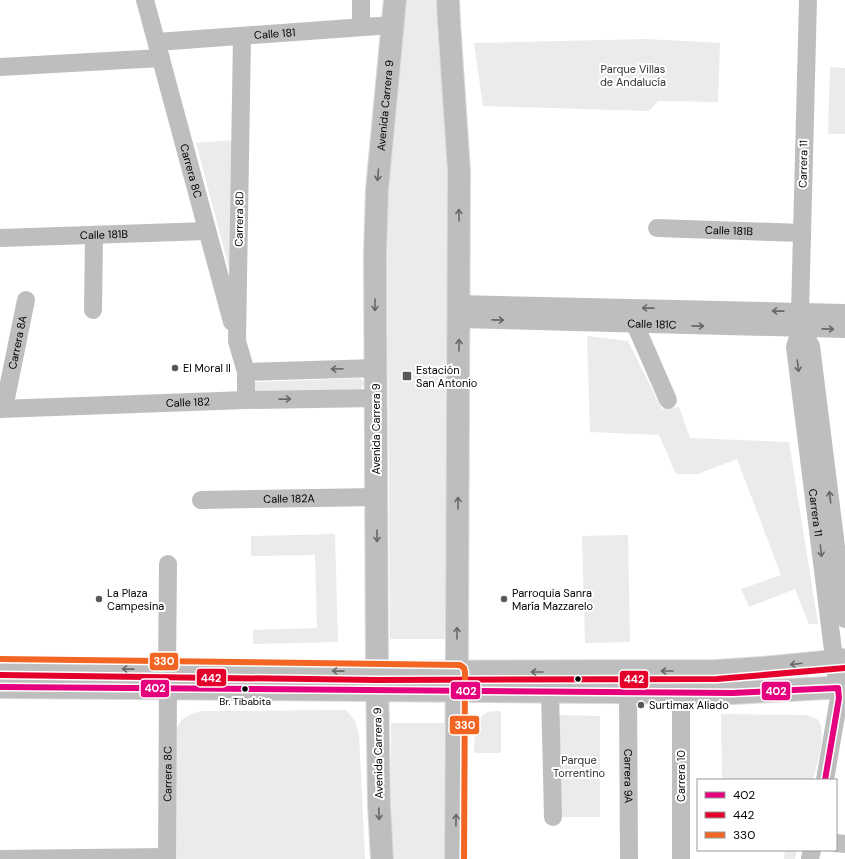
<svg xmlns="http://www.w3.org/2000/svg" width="845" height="859" font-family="'DM Sans',sans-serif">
<rect width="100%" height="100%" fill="#fff"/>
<g fill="#ebebeb">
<path d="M405,0H437V30L447,139L450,201L449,639H390L387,201Z"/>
<path d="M646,39L720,43L718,102L658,101L649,111L483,106L474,43Z"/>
<path d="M830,67L845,68V134H828Z"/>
<path d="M233,140L235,291L196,143Z"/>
<path d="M587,336L628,341L662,409L679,407L690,438L789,442L818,624H809L795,589L749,607L741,589L781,575L737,459L698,474H676L659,435L590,432Z"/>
<path d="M360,378L364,383L361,389L257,393L254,391L253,384L257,382Z"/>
<path d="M335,534L338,642L253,644V630L317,628L315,555L251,556V536Z"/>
<path d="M628,535L630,642L585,643L582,536Z"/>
<path d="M346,710L355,721L359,734L365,859H175V736C179,718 185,715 203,711Z"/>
<path d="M501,711V753H474C475,741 473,717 488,712C492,711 497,711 501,711Z"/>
<path d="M721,714L805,715C809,716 814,717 817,719C829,730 816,766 813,780H722Z"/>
<path d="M558,715L600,716V817H557Z"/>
<path d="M391,723H444V859H393L391,808Z"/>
<path d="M785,850H797L795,859H784Z"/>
</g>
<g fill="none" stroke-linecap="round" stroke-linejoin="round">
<defs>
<g id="major">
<path d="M448,0L449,23L459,171L456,859"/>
<path d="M0,667L377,672L717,671L762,668L845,660"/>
<path d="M0,687L733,693L845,687"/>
<path id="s12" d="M382,859L379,804L377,672L375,255L377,190L395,0"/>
</g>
</defs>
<use href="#major" stroke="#dbdbdb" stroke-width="24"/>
<g stroke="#bebebe" stroke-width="18">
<path id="s1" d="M145,0L232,322"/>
<path d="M361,0V27"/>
<path id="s2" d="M808,0L800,312L801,328L795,347L839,698"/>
<path d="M242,36L237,341L246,372V400"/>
<path id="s3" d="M157,42L392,25"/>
<path d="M0,67L161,58"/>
<path id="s4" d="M657,228L802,233"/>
<path id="s5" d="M0,238L207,231"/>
<path d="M459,304L845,313"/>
<path d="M93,310L94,235"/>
<path d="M631,315L668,400"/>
<path id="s6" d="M459,319L845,329"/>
<path d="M801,328L811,346L845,619"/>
<path d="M246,372L376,368"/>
<path id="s7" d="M4,408L26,300"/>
<path id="s8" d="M0,409L246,400L376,398"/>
<path id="s9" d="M201,500L377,497"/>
<path d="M167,670L168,564"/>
<path d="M550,692L553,817"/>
<path id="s10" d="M628,692L629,859"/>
<path d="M681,692V859"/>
<path d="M825,780L839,698L842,687"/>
<path d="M836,843L845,844"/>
<path d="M0,859L167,857"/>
<path id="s11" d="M167,859L168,689"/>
<path d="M810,859L812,850"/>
</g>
<use href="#major" stroke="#bebebe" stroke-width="22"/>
<defs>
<path id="bus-1" d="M0,687L733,693L838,688L839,698L825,780"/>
<path id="bus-2" d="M0,675L377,680L717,679L845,668"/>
<path id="bus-3" d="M0,659L460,665L464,668L465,672L464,859"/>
</defs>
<use href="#bus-1" stroke="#fff" stroke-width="9"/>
<use href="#bus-2" stroke="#fff" stroke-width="9"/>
<use href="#bus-3" stroke="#fff" stroke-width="9"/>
<use href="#bus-1" stroke="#e5007d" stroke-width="6"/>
<use href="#bus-2" stroke="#e4002b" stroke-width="6"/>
<use href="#bus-3" stroke="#f26522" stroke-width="6"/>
</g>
<defs><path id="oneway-shaft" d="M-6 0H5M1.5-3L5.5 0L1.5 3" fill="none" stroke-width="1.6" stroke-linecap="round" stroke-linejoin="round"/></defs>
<g stroke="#686868">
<use href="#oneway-shaft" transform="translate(378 175) rotate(95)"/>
<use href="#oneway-shaft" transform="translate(459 215) rotate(-91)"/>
<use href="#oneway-shaft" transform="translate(375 305) rotate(90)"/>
<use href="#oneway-shaft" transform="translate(648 308) rotate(-179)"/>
<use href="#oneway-shaft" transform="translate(778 311) rotate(-179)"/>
<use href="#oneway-shaft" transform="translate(498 320) rotate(1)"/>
<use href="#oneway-shaft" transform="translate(698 326) rotate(1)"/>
<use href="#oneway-shaft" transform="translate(828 329) rotate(1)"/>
<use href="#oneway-shaft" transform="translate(459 345) rotate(-90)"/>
<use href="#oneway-shaft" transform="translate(798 366) rotate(83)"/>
<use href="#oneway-shaft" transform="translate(337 369) rotate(178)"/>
<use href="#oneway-shaft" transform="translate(285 399) rotate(-1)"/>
<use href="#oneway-shaft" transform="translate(830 497) rotate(-97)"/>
<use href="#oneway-shaft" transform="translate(458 503) rotate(-90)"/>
<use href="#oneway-shaft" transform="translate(377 536) rotate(90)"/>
<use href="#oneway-shaft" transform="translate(821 551) rotate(83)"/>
<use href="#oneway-shaft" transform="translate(457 633) rotate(-90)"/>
<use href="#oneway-shaft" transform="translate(796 664) rotate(173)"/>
<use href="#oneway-shaft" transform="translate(128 669) rotate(-179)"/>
<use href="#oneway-shaft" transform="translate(338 671) rotate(-179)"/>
<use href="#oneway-shaft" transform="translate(667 671) rotate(180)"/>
<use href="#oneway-shaft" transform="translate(537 672) rotate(180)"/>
<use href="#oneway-shaft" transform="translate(379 814) rotate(88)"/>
<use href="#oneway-shaft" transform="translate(456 820) rotate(-89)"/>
</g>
<g fill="#595959" stroke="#fff" stroke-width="1.5">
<circle cx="175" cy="368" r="4"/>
<rect x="402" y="371" width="10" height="10" rx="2"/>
<circle cx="99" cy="599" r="4"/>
<circle cx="504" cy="599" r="4"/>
<circle cx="641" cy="705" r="4"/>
</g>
<g fill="#000" stroke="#fff" stroke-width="1.5">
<circle cx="578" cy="679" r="3.5"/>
<circle cx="245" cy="689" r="3.5"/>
</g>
<g text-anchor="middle" stroke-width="4" stroke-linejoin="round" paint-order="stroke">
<g font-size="10" fill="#000" stroke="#fff">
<text x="245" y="705">Br. Tibabita</text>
</g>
<g font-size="11" fill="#000" stroke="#fff">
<text dy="4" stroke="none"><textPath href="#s3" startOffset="118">Calle 181</textPath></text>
<text dy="4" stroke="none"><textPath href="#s12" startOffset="754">Avenida Carrera 9</textPath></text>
<text transform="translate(803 164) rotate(-89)" y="4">Carrera 11</text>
<text dy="4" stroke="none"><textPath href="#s1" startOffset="177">Carrera 8C</textPath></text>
<text transform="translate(239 219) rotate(-89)" y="4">Carrera 8D</text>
<text dy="4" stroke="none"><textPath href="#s4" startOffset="72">Calle 181B</textPath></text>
<text dy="4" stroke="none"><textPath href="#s5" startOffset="104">Calle 181B</textPath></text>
<text dy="4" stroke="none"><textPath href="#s6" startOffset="193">Calle 181C</textPath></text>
<text dy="4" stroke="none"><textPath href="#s7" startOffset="67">Carrera 8A</textPath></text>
<text dy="4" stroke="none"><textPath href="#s8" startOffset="188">Calle 182</textPath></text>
<text transform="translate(376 429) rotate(-90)" y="4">Avenida Carrera 9</text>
<text dy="4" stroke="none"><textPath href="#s9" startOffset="88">Calle 182A</textPath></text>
<text dy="4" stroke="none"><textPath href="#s2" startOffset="515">Carrera 11</textPath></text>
<text transform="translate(378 753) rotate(-91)" y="4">Avenida Carrera 9</text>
<text dy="4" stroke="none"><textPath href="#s11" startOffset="85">Carrera 8C</textPath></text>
<text dy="4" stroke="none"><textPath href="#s10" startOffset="84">Carrera 9A</textPath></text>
<text transform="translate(681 776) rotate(-90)" y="4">Carrera 10</text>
</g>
<g font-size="11" fill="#313131" stroke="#fff">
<text x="633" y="73">Parque Villas<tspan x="633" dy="13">de Andalucía</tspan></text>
<text x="579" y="764">Parque<tspan x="579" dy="13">Torrentino</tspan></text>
</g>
<g font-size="11" fill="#000" stroke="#fff" text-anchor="start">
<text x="183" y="372">El Moral II</text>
<text x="416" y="374">Estación<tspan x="416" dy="13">San Antonio</tspan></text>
<text x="107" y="597">La Plaza<tspan x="107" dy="13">Campesina</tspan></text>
<text x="512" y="597">Parroquia Sanra<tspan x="512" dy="13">María Mazzarelo</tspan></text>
<text x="649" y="709">Surtimax Aliado</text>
</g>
</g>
<g stroke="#fff" stroke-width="1.5">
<rect x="149" y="652" width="30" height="19" rx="4" fill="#f26522"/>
<rect x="196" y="668" width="31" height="19" rx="4" fill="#e4002b"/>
<rect x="619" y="670" width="30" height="19" rx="4" fill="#e4002b"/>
<rect x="140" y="679" width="30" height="19" rx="4" fill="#e5007d"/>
<rect x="450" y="681" width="31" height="19" rx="4" fill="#e5007d"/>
<rect x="761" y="681" width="30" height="20" rx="4" fill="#e5007d"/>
<rect x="449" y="715" width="31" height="20" rx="4" fill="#f26522"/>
</g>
<g font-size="11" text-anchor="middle" font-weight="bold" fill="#fff">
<text x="164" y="665">330</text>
<text x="211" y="682">442</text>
<text x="634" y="683">442</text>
<text x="155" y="692">402</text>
<text x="466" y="695">402</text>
<text x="776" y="695">402</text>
<text x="465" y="729">330</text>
</g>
<rect x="697" y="779" width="140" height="72" fill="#ffffff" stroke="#999999"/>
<rect x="705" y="792" width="20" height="6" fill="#e5007d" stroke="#999999"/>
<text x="733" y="799" font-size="12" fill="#000000">402</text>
<rect x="705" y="812" width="20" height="6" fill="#e4002b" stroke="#999999"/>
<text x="733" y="819" font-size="12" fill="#000000">442</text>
<rect x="705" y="832" width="20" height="6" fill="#f26522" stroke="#999999"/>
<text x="733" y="839" font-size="12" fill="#000000">330</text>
</svg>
